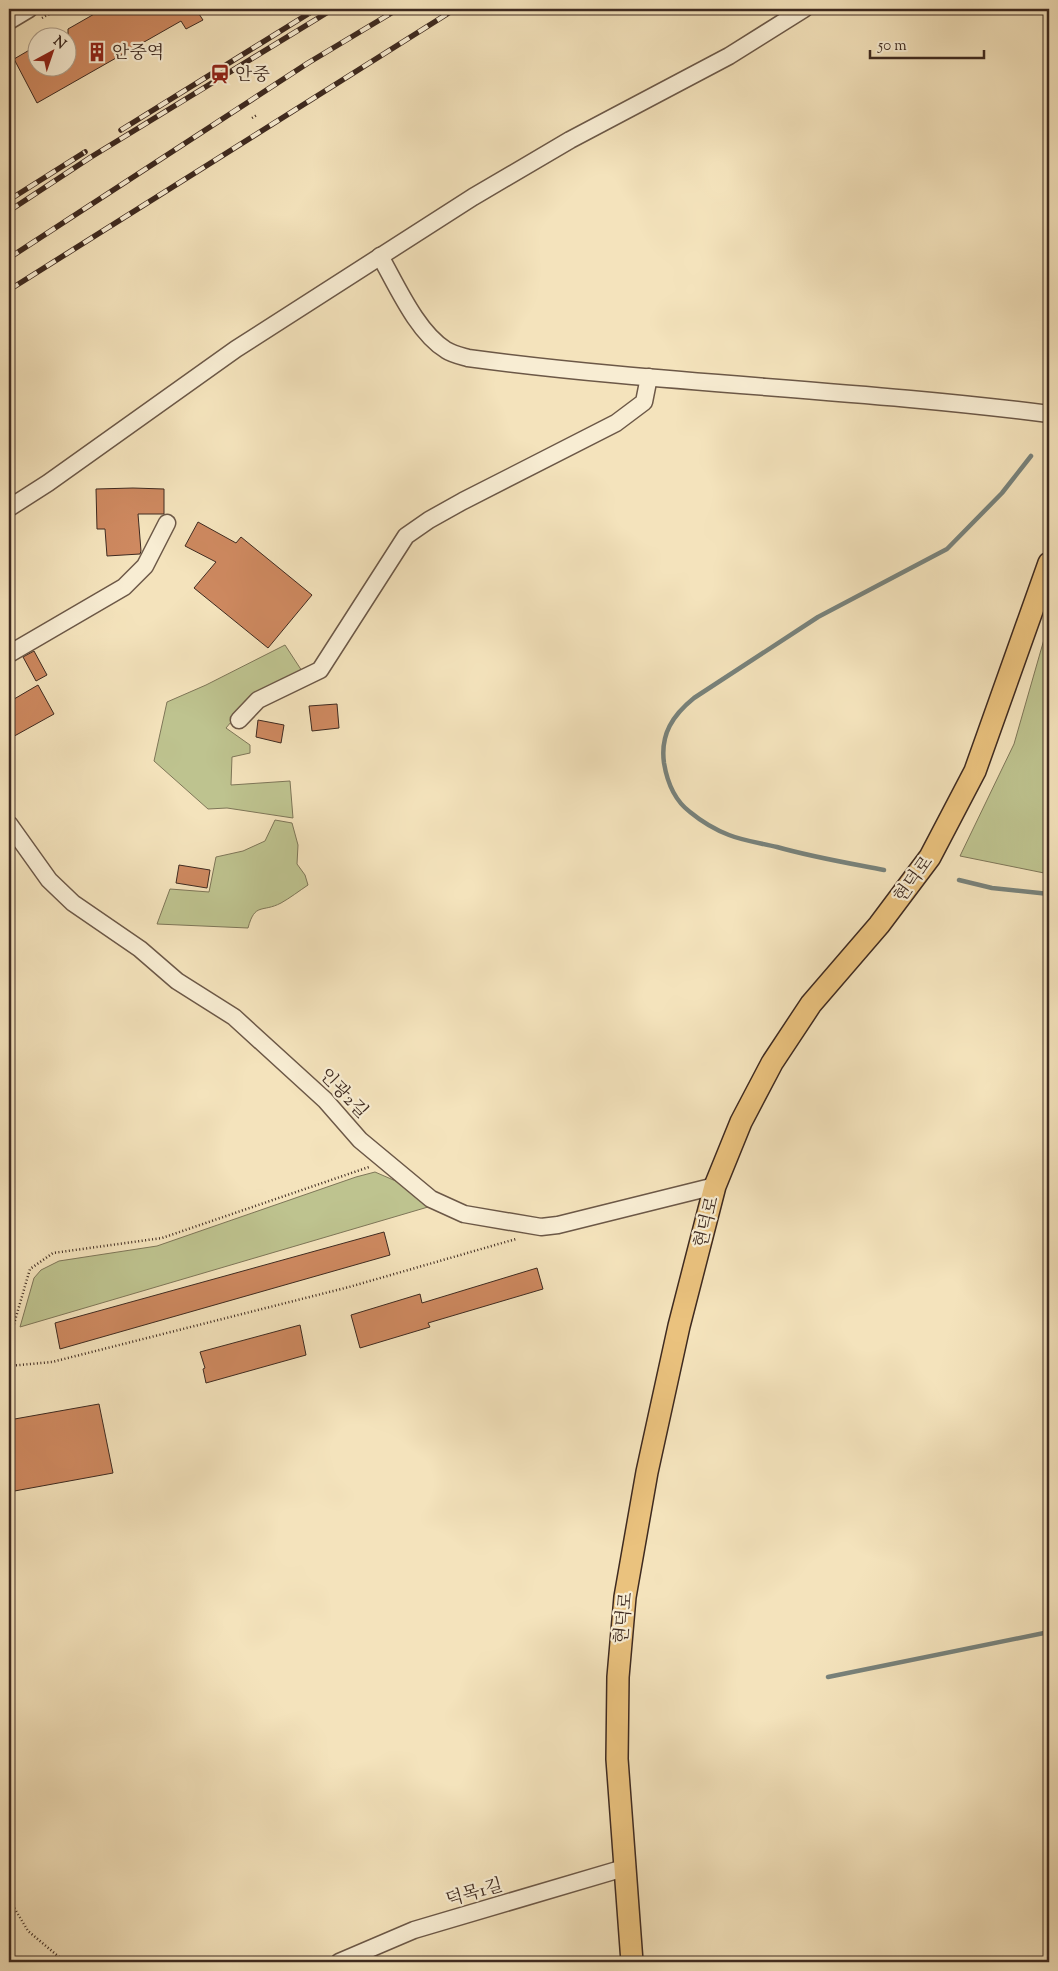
<svg xmlns="http://www.w3.org/2000/svg" width="1058" height="1971" font-family="'Sorts Mill Goudy','Noto Serif KR',serif">
<rect width="100%" height="100%" fill="#f4e3bc"/>
<filter id="stains"><feTurbulence type="fractalNoise" baseFrequency=".004" numOctaves="4"/><feColorMatrix values="0 0 0 0 .2 0 0 0 0 .09 0 0 0 0 .02 0 0 0 .5 -.17"/></filter>
<radialGradient id="worn" r=".72"><stop offset=".6" stop-color="#630" stop-opacity="0"/><stop offset="1" stop-color="#630" stop-opacity=".3"/></radialGradient>
<g fill="#bec38f" stroke="#7e7658">
<path d="M1049,622V874L960,856L1014,744Z"/>
<path d="M285,645L302,671L251,698L226,728L250,745V753L232,757L231,785L290,781L293,818L227,808L208,809L154,761L167,702L206,685Z"/>
<path d="M275,820L292,823L298,845L297,864L305,875L308,885C299,891 290,898 281,903C262,913 255,902 248,928L157,924L170,889L209,892L216,857L243,851L265,841Z"/>
<path d="M375,1172L398,1182L428,1207L20,1327L34,1278L41,1270L59,1261L157,1246L356,1177Z"/>
</g>
<g fill="none" stroke-linecap="round" stroke-linejoin="round">
<g stroke="#78827b" stroke-width="4.5">
<path d="M884,870C848,863 812,857 777,847C761,843 744,841 729,835C716,830 701,821 690,812C674,800 667,781 664,763C660,734 673,715 694,698L818,617L947,549L1002,493L1031,456"/>
<path d="M959,880L992,888L1049,894"/>
<path d="M828,1677L1049,1632"/>
</g>
</g>
<g fill="#ce8960" stroke="#3e2a20">
<path d="M103,9H201L197,11L203,20L186,29L181,21L37,103L14,59L38,45V68H68V29Z"/>
<path d="M133,488L164,489V514H138L141,551L140,554L107,556L105,529H97L96,489Z"/>
<path d="M198,522L236,543L241,537L312,595L268,648L194,588L216,562L185,546Z"/>
<path d="M34,651L47,675L36,681L23,657Z"/>
<path d="M38,685L54,714L9,739V702Z"/>
<path d="M337,704L339,728L312,731L309,706Z"/>
<path d="M258,720L284,725L281,743L256,737Z"/>
<path d="M179,865L210,870L207,888L176,883Z"/>
<path d="M384,1232L390,1255L60,1349L55,1323Z"/>
<path d="M537,1268L543,1289L428,1323L430,1327L360,1348L351,1315L420,1294L422,1303Z"/>
<path d="M300,1325L306,1355L206,1383L203,1369L205,1368L200,1352Z"/>
<path d="M99,1404L113,1473L9,1492V1420Z"/>
</g>
<g fill="none" stroke-linecap="round" stroke-linejoin="round">
<defs>
<g id="minor">
<path d="M9,21L29,9"/>
<path d="M380,256C397,286 417,332 446,350C452,354 461,356 468,358C661,384 856,389 1049,414"/>
<path d="M9,508L48,483L236,349L473,197L570,140L729,56L804,9"/>
<path d="M9,654L124,587L145,566L167,523"/>
<path d="M239,720L258,700L320,670L406,536L429,520L463,501L616,423L644,402L649,377"/>
<path d="M9,824L49,880L73,903L140,949L177,981L234,1017L325,1100L360,1140L431,1199L464,1214L541,1227L558,1225L715,1186"/>
<path d="M339,1962L414,1930L624,1868"/>
</g>
<path id="major" d="M632,1962L617,1759L618,1677L625,1597L647,1472L679,1326L715,1186L741,1122L772,1063L811,1004L879,925L930,857L975,771L1049,563"/>
</defs>
<use href="#minor" stroke="#6c5847" stroke-width="19"/>
<use href="#major" stroke="#3e2a20" stroke-width="24"/>
<g stroke="#3e2a20" stroke-width="2.5" stroke-dasharray="1 2.5" stroke-linecap="butt">
<path d="M42,18L58,9"/>
<path d="M252,118L257,115"/>
<path d="M9,1341L30,1269L53,1253L162,1238L369,1167"/>
<path d="M9,1366L52,1362L349,1287L516,1239"/>
<path d="M9,1899L28,1931L65,1962"/>
</g>
<use href="#minor" stroke="#f8edd3" stroke-width="16"/>
<use href="#major" stroke="#eac27e" stroke-width="21"/>
<defs>
<g id="rail">
<path d="M121,130L316,9"/>
<path d="M9,200L85,152"/>
<path d="M9,211L91,157L333,9"/>
<path d="M9,258L308,63L398,9"/>
<path d="M9,290L455,9"/>
</g>
</defs>
<use href="#rail" stroke="#3e2a20" stroke-width="5.5"/>
<use href="#rail" stroke="#f8edd3" stroke-width="4" stroke-dasharray="11" stroke-linecap="butt"/>
</g>
<defs>
<symbol id="building-bare" viewBox="-9 -9 18 18"><path d="M-4-6H4V6H1V3H-1V6H-4ZM-2.5-4.3h1.7v1.8h-1.7ZM.8-4.3h1.7v1.8H.8ZM-2.5-1h1.7V.8h-1.7ZM.8-1h1.7V.8H.8Z" fill="#8f2418" stroke="#f8edd3" stroke-width="2.5" paint-order="stroke"/></symbol>
<symbol id="station-bare" viewBox="-9 -9 18 18"><path d="M-3-6H3Q5-6 5-4V2Q5 4 3 4L4.5 6H3L1.5 4h-3L-3 6H-4.5L-3 4Q-5 4-5 2V-4Q-5-6-3-6ZM-3.5-4v3h7v-3ZM-3.5 1v1.5H-2V1ZM2 1v1.5H3.5V1Z" fill="#8f2418" stroke="#f8edd3" stroke-width="2.5" paint-order="stroke"/></symbol>
</defs>
<g fill-rule="evenodd">
<use href="#building-bare" x="83" y="38" width="28" height="28"/>
<use href="#station-bare" x="206" y="60" width="28" height="28"/>
</g>
<g text-anchor="middle" stroke-width="4.5" stroke-linejoin="round" paint-order="stroke">
<g font-size="18" fill="#3e2a20" stroke="#f8edd3" text-anchor="start">
<text x="112" y="58">안중역</text>
<text x="235" y="80">안중</text>
</g>
<g font-size="18" fill="#3e2a20" stroke="#f8edd3">
<text transform="translate(913 879) rotate(-54)" y="6">현덕로</text>
<text transform="translate(344 1093) rotate(46)" y="6">인광2길</text>
<text transform="translate(706 1222) rotate(-76)" y="6">현덕로</text>
<text transform="translate(623 1618) rotate(-84)" y="6">현덕로</text>
<text transform="translate(474 1892) rotate(-16)" y="6">덕목1길</text>
</g>
</g>
<rect width="1058" height="1971" fill="none" stroke="#f4e3bc" stroke-width="30"/>
<rect x="10" y="10" width="1038" height="1951" fill="none" stroke="#3e2a20" stroke-width="2.5"/>
<rect x="15" y="15" width="1028" height="1941" fill="none" stroke="#3e2a20"/>
<g transform="translate(52 52) rotate(40)"><circle r="24" fill="#f8edd3" stroke="#ae9f8b"/>
<path d="M0-4L9 19L0 12L-9 19Z" fill="#8f2418"/>
<text y="-8" font-size="14" font-weight="bold" text-anchor="middle" fill="#3e2a20">N</text>
</g>
<path d="M870 50v8h114v-8" fill="none" stroke="#3e2a20" stroke-width="2.5"/>
<text x="878" y="50" font-size="15" fill="#3e2a20" stroke="#f8edd3" stroke-width="4" paint-order="stroke">50 m</text>
<rect width="100%" height="100%" filter="url(#stains)"/>
<rect width="100%" height="100%" fill="url(#worn)"/>
</svg>
